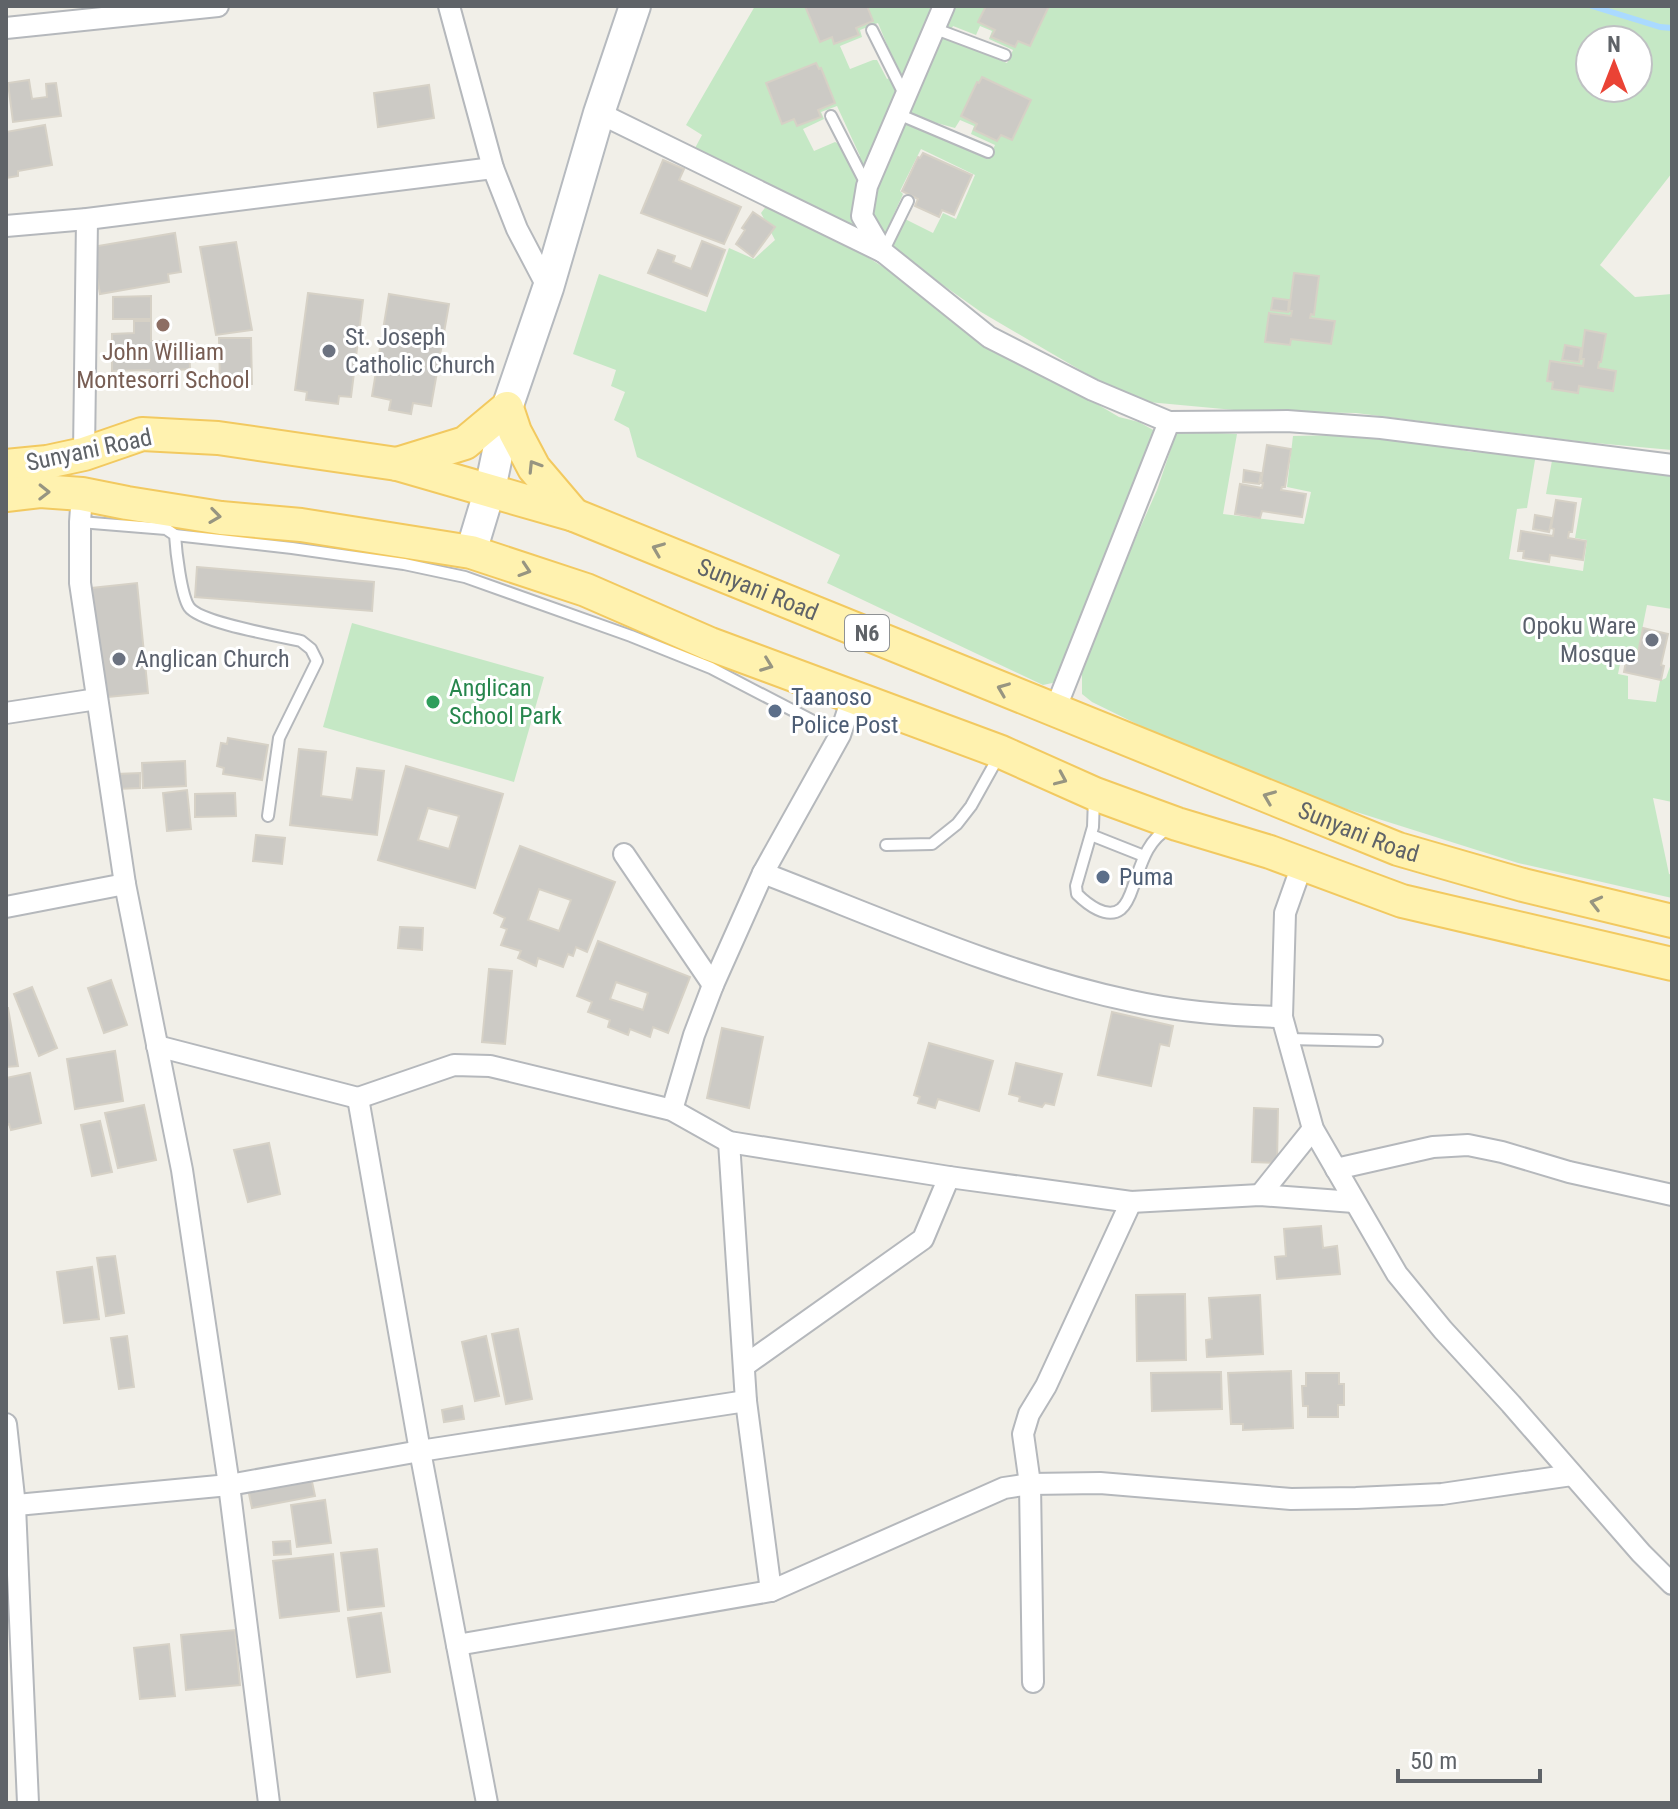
<svg xmlns="http://www.w3.org/2000/svg" width="1678" height="1809" font-family="'Roboto Condensed',sans-serif">
<rect width="100%" height="100%" fill="#f1efe8"/>
<g fill="#c5e8c5" fill-rule="evenodd">
<path d="M755,6H1672V173L1600,265L1635,297L1672,294V450L1584,442L1356,413L1245,411L1148,402L1104,384L981,312L899,254L893,247L894,239L903,218L933,233L943,213L956,219L975,175L921,149L900,191L903,194L885,234L877,229L864,237L694,150L702,135L686,125ZM878,23L899,74L887,79L877,60H873L850,69L840,46L862,37L860,30ZM953,26L976,35L980,26L992,31L989,39L1013,50L1007,63L947,38ZM1590,40H1638V88H1590ZM837,106L860,156L848,162L839,144L835,142L814,151L803,129L824,119L821,112ZM960,120L974,126L971,134L995,145L989,158L929,132L933,122L955,128Z"/>
<path d="M770,201L832,235L888,270L959,323L1119,417L1139,422L1155,431L1057,682L1043,685L827,583L840,555L637,457L629,428L614,420L625,392L611,386L616,370L573,354L599,274L706,312L729,248L754,259L775,240L761,213Z"/>
<path d="M1177,431L1237,434L1223,514L1304,524L1311,492L1287,487L1293,436L1385,434L1471,452L1536,454L1527,508L1517,509L1509,559L1583,571L1587,540L1575,538L1582,498L1546,494L1553,455L1672,474V609L1647,605L1637,655L1622,654L1618,674L1628,676V699L1656,702L1660,681L1666,678L1672,661V802L1653,798L1669,874L1672,875V898L1518,863L1293,792L1190,750L1092,702L1082,694V669L1129,553L1157,490Z"/>
<path d="M352,623L544,677L514,782L323,727Z"/>
</g>
<g fill="none" stroke-linecap="round" stroke-linejoin="round">
<path stroke="#aadaff" stroke-width="6" d="M1592,6L1660,27L1672,28"/>
</g>
<g fill="#cccac5" stroke="#d6d1c6" stroke-width="2" fill-rule="evenodd">
<path d="M805,6H867L873,21L856,28L859,35L834,44L832,37L820,42Z"/>
<path d="M986,6H1049L1030,46L1018,41L1015,47L991,37L995,30L978,22Z"/>
<path d="M816,63L819,69L821,68L835,103L818,110L821,117L797,126L794,119L782,124L766,83Z"/>
<path d="M982,77L1031,100L1012,140L1001,135L997,141L974,130L977,124L961,116L977,82L979,83Z"/>
<path d="M29,80L32,99L47,97L46,84L56,83L61,116L13,122L8,83Z"/>
<path d="M429,85L434,118L378,127L374,93Z"/>
<path d="M45,125L52,165L18,171V176L6,178V132Z"/>
<path d="M923,153L972,175L954,215L942,210L939,217L915,206L918,199L902,191L918,157L920,158Z"/>
<path d="M663,160L684,169L679,180L741,207L724,244L641,213Z"/>
<path d="M753,212L775,227L753,257L736,244L745,230L742,228Z"/>
<path d="M175,233L181,272L168,274L169,282L100,294L92,247Z"/>
<path d="M702,241L725,250L707,296L648,273L658,250L675,256L673,262L691,269Z"/>
<path d="M236,242L252,330L216,335L200,247Z"/>
<path d="M1294,273L1319,276L1314,315L1311,314L1310,318L1335,321L1331,344L1291,339L1290,345L1265,342L1269,313L1291,316L1292,311H1289Z"/>
<path d="M308,293L363,300L351,397L339,396L338,404L306,400L307,392L295,390Z"/>
<path d="M389,294L449,304L431,406L413,403L411,414L389,410L391,400L372,396Z"/>
<path d="M151,296V319H113V297Z"/>
<path d="M1273,298L1289,300L1288,312L1271,310Z"/>
<path d="M134,321H151V341H189L190,369L176,370V378H152L150,370L112,371V334L134,333Z"/>
<path d="M1585,330L1606,334L1601,362H1599L1598,368L1616,371L1613,391L1579,386L1578,393L1552,389L1553,382L1547,381L1550,361L1583,366L1584,359H1581Z"/>
<path d="M219,338H251L252,384H220Z"/>
<path d="M1565,345L1581,348L1579,362L1562,360Z"/>
<path d="M1267,445L1291,449L1285,487H1282L1281,490L1306,494L1302,517L1262,511L1260,518L1235,514L1240,484L1262,488L1263,483H1261Z"/>
<path d="M1244,470L1261,473L1259,484L1243,482Z"/>
<path d="M1556,500L1576,503L1572,532H1569L1568,538L1586,541L1583,560L1550,555L1549,562L1523,558L1524,551H1518L1521,531L1553,536L1554,529L1551,528Z"/>
<path d="M1535,515L1552,518L1549,532L1533,529Z"/>
<path d="M197,567L374,582L372,611L195,597Z"/>
<path d="M137,583L148,693L98,698L91,624H96L92,588Z"/>
<path d="M1643,628L1668,634L1661,665L1664,666L1661,680L1624,672L1627,656L1637,658Z"/>
<path d="M228,738L268,745L262,780L223,774L224,768L217,766L221,743L227,744Z"/>
<path d="M299,749L326,752L321,796L352,800L357,768L384,771L377,835L290,825Z"/>
<path d="M185,761L186,786L143,788L142,763Z"/>
<path d="M406,766L503,794L475,888L378,860ZM428,808L459,816L449,849L418,840Z"/>
<path d="M140,773V788L116,789V774Z"/>
<path d="M187,790L191,829L167,831L163,793Z"/>
<path d="M235,793L236,816L195,817V794Z"/>
<path d="M256,835L285,838L282,864L253,861Z"/>
<path d="M520,846L615,882L587,952L576,947L573,956L568,954L563,967L538,958L536,966L518,958L521,951L501,945L507,929L501,927L505,918L494,913ZM539,889L571,900L559,931L528,920Z"/>
<path d="M400,927L423,928L422,950L398,948Z"/>
<path d="M598,941L690,977L668,1033L653,1027L650,1037L630,1029L628,1035L608,1027L610,1020L588,1012L592,1002L577,996ZM616,982L648,993L643,1010L610,999Z"/>
<path d="M489,969L512,971L505,1044L482,1042Z"/>
<path d="M111,980L127,1025L104,1033L88,988Z"/>
<path d="M32,987L57,1048L39,1056L14,994Z"/>
<path d="M6,1008H8L18,1066L6,1067Z"/>
<path d="M1112,1012L1173,1026L1169,1046L1160,1044L1151,1086L1098,1075Z"/>
<path d="M722,1028L763,1037L749,1108L707,1098Z"/>
<path d="M929,1043L993,1061L979,1111L938,1099L935,1108L918,1103L920,1097L914,1095Z"/>
<path d="M115,1051L123,1101L75,1109L67,1059Z"/>
<path d="M1016,1063L1062,1074L1054,1105L1045,1103L1042,1107L1019,1101L1020,1097L1009,1094Z"/>
<path d="M30,1073L41,1123L11,1130L9,1124L6,1125V1078Z"/>
<path d="M144,1105L156,1160L118,1168L105,1113Z"/>
<path d="M1254,1108L1278,1109L1277,1163L1252,1162Z"/>
<path d="M100,1121L112,1172L92,1176L81,1125Z"/>
<path d="M269,1143L280,1194L248,1202L234,1150Z"/>
<path d="M1321,1226L1323,1248L1337,1246L1340,1274L1277,1279L1275,1257L1286,1256L1284,1229Z"/>
<path d="M115,1256L124,1313L106,1316L97,1258Z"/>
<path d="M92,1267L99,1319L64,1323L57,1272Z"/>
<path d="M1185,1294L1186,1360L1137,1361L1136,1295Z"/>
<path d="M1260,1295L1263,1354L1207,1357L1206,1340L1212,1339L1209,1298Z"/>
<path d="M518,1329L532,1399L506,1404L492,1334Z"/>
<path d="M127,1336L134,1387L119,1389L111,1338Z"/>
<path d="M486,1336L499,1396L475,1401L462,1342Z"/>
<path d="M1291,1371L1293,1428L1243,1430V1424H1231L1228,1373Z"/>
<path d="M1221,1372L1222,1409L1152,1411L1151,1373Z"/>
<path d="M1306,1373H1339V1384H1344V1405H1338V1417H1308V1406H1303L1302,1386H1306Z"/>
<path d="M462,1406L464,1419L444,1422L442,1410Z"/>
<path d="M311,1477L315,1496L252,1508L248,1489Z"/>
<path d="M325,1500L331,1543L297,1547L291,1505Z"/>
<path d="M290,1541L291,1554L274,1555L273,1542Z"/>
<path d="M377,1549L384,1606L348,1610L341,1553Z"/>
<path d="M333,1554L339,1611L280,1618L273,1561Z"/>
<path d="M381,1613L390,1672L357,1677L348,1618Z"/>
<path d="M235,1630L240,1685L186,1690L181,1635Z"/>
<path d="M169,1644L175,1696L140,1699L134,1648Z"/>
</g>
<g fill="none" stroke-linecap="round" stroke-linejoin="round">
<defs>
<g id="lane">
<path d="M933,28L1005,55"/>
<path d="M872,30L905,96"/>
<path d="M898,114L988,152"/>
<path d="M831,116L867,186"/>
<path d="M883,252L908,201"/>
<path d="M80,522L166,529L175,535C176,551 181,595 189,607C200,623 280,636 301,641L311,649L317,661L279,738L268,816"/>
<path d="M175,535L292,548L404,564L465,577L631,636L711,668L840,735"/>
<path d="M1094,798L1093,827L1076,886L1077,894C1087,904 1107,920 1121,909C1127,904 1131,893 1133,887C1141,865 1147,840 1168,829"/>
<path d="M1091,835L1144,856"/>
<path d="M886,845L932,844L957,824L971,806L1000,754"/>
<path d="M1288,1039L1377,1041"/>
</g>
<g id="street">
<path d="M449,6L493,168L517,229L548,288"/>
<path d="M944,6L867,186L862,216L883,252L989,337L1093,390L1169,422L1287,421L1381,428L1672,465"/>
<path d="M6,28L218,6"/>
<path d="M599,113L883,252"/>
<path d="M6,226L87,219L493,168"/>
<path d="M84,454L87,219"/>
<path d="M82,494L80,522V583L125,884L182,1170L229,1485L269,1803"/>
<path d="M1055,710L1169,422"/>
<path d="M6,713L97,699"/>
<path d="M624,854L713,985"/>
<path d="M1302,865L1285,913L1282,1017L1313,1129L1397,1274L1443,1330L1511,1404L1641,1553L1672,1584"/>
<path d="M763,873C883,919 1004,974 1131,1001C1181,1012 1231,1016 1282,1017"/>
<path d="M6,907L125,884"/>
<path d="M157,1046L358,1098L454,1065L490,1066L672,1110L729,1142L949,1177L1131,1202L1260,1195L1354,1202"/>
<path d="M358,1098L420,1451L487,1803"/>
<path d="M672,1110L694,1035L713,985L763,873L840,735L852,698"/>
<path d="M729,1142L746,1401L771,1591"/>
<path d="M1336,1169L1433,1147L1468,1145L1502,1152L1569,1172L1672,1195"/>
<path d="M1260,1195L1313,1129"/>
<path d="M744,1366L923,1239L949,1177"/>
<path d="M6,1424L15,1506L28,1803"/>
<path d="M6,1506L229,1485L420,1451L746,1401"/>
<path d="M457,1645L771,1591L1004,1488L1030,1484L1100,1483L1291,1499L1356,1498L1442,1494L1572,1475"/>
<path d="M1033,1682L1030,1484L1023,1434L1029,1414L1046,1386L1131,1202"/>
</g>
<path id="secondary" d="M471,552L490,489L507,408L548,288L599,113L635,6"/>
<g id="primary">
<path d="M397,464L465,443L507,408L515,432L534,468L574,515"/>
<path id="s1" d="M6,466L47,462L84,454L142,434L218,438L397,464L574,515L1398,849L1523,885L1672,921"/>
<path d="M6,495L40,491L82,494L127,503L221,518L301,525L471,552L586,590L710,644L1001,752L1095,794L1177,824L1270,852L1402,901L1672,964"/>
</g>
</defs>
<use href="#lane" stroke="#b5b8bc" stroke-width="14"/>
<use href="#street" stroke="#b5b8bc" stroke-width="24"/>
<use href="#secondary" stroke="#b6babf" stroke-width="34"/>
<use href="#primary" stroke="#f2c960" stroke-width="36"/>
<use href="#lane" stroke="#fff" stroke-width="10"/>
<use href="#street" stroke="#fff" stroke-width="20"/>
<use href="#secondary" stroke="#fff" stroke-width="30"/>
<use href="#primary" stroke="#fff2af" stroke-width="32"/>
</g>
<defs><path id="oneway-chevron" d="M-2-3.5L2.5 0L-2 3.5" fill="none" stroke-width="1.6" stroke-linecap="round" stroke-linejoin="round" transform="scale(2)"/></defs>
<g stroke="#979581">
<use href="#oneway-chevron" transform="translate(534 466) rotate(-122)"/>
<use href="#oneway-chevron" transform="translate(44 492) rotate(1)"/>
<use href="#oneway-chevron" transform="translate(215 516) rotate(8)"/>
<use href="#oneway-chevron" transform="translate(658 549) rotate(-158)"/>
<use href="#oneway-chevron" transform="translate(525 570) rotate(18)"/>
<use href="#oneway-chevron" transform="translate(767 665) rotate(21)"/>
<use href="#oneway-chevron" transform="translate(1003 689) rotate(-158)"/>
<use href="#oneway-chevron" transform="translate(1061 779) rotate(24)"/>
<use href="#oneway-chevron" transform="translate(1269 797) rotate(-158)"/>
<use href="#oneway-chevron" transform="translate(1596 903) rotate(-166)"/>
</g>
<circle fill="#8d6e63" stroke="#fff" stroke-width="3" cx="163" cy="325" r="8"/>
<g fill="#6b7280" stroke="#fff" stroke-width="3">
<circle cx="329" cy="351" r="8"/>
<circle cx="1652" cy="640" r="8"/>
<circle cx="119" cy="659" r="8"/>
</g>
<circle fill="#2e9e5b" stroke="#fff" stroke-width="3" cx="433" cy="702" r="8"/>
<g fill="#5c6f8a" stroke="#fff" stroke-width="3">
<circle cx="775" cy="711" r="8"/>
<circle cx="1103" cy="877" r="8"/>
</g>
<g text-anchor="middle" stroke-width="6" stroke-linejoin="round" paint-order="stroke">
<rect fill="#fff" stroke="#8f9295" stroke-width="2" x="845" y="615" width="44" height="36" rx="6"/>
<g font-size="22" font-weight="bold" fill="#5f6368">
<text x="867" y="641">N6</text>
</g>
<g font-size="24" fill="#5b616d" stroke="#fff" text-anchor="start">
<text x="345" y="345">St. Joseph<tspan x="345" dy="28">Catholic Church</tspan></text>
<text x="1636" y="634" text-anchor="end">Opoku Ware<tspan x="1636" dy="28">Mosque</tspan></text>
<text x="135" y="667">Anglican Church</text>
</g>
<g font-size="24" fill="#785e54" stroke="#fff">
<text x="163" y="360">John William<tspan x="163" dy="28">Montesorri School</tspan></text>
</g>
<g font-size="24" fill="#5f6368" stroke="#fff">
<text transform="translate(89 450) rotate(-12)" y="8">Sunyani Road</text>
<text dy="8" stroke="none"><textPath href="#s1" startOffset="780">Sunyani Road</textPath></text>
<text dy="8" stroke="none"><textPath href="#s1" startOffset="1428">Sunyani Road</textPath></text>
</g>
<g font-size="24" fill="#27864d" stroke="#fff" text-anchor="start">
<text x="449" y="696">Anglican<tspan x="449" dy="28">School Park</tspan></text>
</g>
<g font-size="24" fill="#4e5e75" stroke="#fff" text-anchor="start">
<text x="791" y="705">Taanoso<tspan x="791" dy="28">Police Post</tspan></text>
<text x="1119" y="885">Puma</text>
</g>
</g>
<rect width="1678" height="1809" fill="none" stroke="#5f6368" stroke-width="16"/>
<g transform="translate(1614 64)"><circle r="38" fill="#ffffff" stroke="#bfc1c3" stroke-width="2"/>
<path d="M0-6L14 30L0 20L-14 30Z" fill="#ea4335"/>
<text y="-12" font-size="22" font-weight="bold" text-anchor="middle" fill="#5f6368">N</text>
</g>
<path d="M1398 1769v12h142v-12" fill="none" stroke="#5f6368" stroke-width="4"/>
<text x="1410" y="1769" font-size="24" fill="#5f6368" stroke="#ffffff" stroke-width="6" paint-order="stroke">50 m</text>
</svg>
